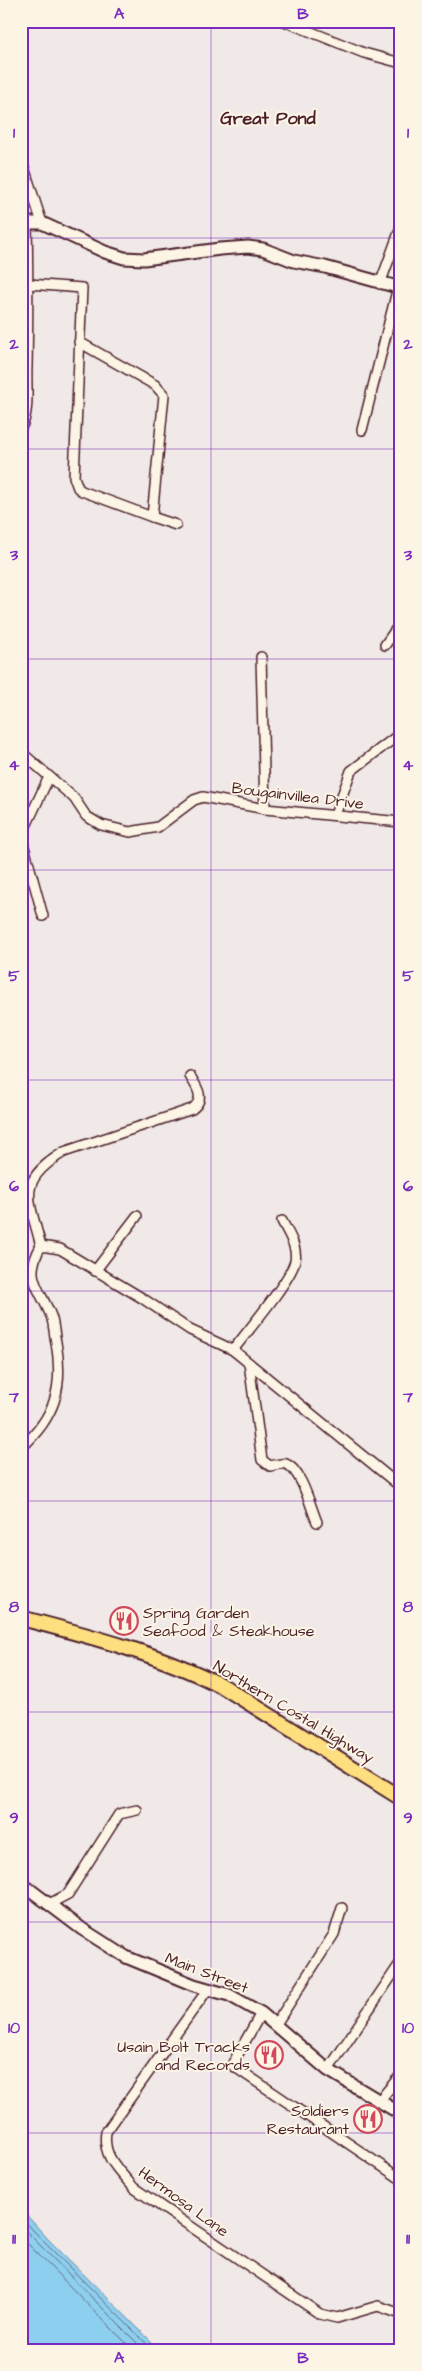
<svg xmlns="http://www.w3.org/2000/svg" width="422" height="2371" font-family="'Architects Daughter',sans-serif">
<rect width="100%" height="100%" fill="#f0e9e7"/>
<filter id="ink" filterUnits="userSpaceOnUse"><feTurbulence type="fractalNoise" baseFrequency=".02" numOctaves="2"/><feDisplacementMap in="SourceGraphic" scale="10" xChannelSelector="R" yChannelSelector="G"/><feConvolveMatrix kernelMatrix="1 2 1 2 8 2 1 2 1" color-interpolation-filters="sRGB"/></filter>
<g filter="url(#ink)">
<path fill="#8dcfef" stroke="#7289a1" d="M21,2209L48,2239L160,2350H21Z"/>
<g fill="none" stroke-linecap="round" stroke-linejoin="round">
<g stroke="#656579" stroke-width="1">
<path d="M21,2217L45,2243L153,2350"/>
<path d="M21,2226L144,2350"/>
<path d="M21,2237L133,2350"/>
</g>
<defs>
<g id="street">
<path d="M284,21L364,53L401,63"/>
<path d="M21,22V21"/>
<path d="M21,158L42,223"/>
<path d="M29,284L82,288L74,477L78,488L82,491L152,517L164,395L155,385L79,342"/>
<path d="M380,284L401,227"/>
<path d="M21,428C30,411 26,387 27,367C28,319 28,272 27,224"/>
<path d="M362,430L398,287"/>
<path d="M152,517L176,525"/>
<path d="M385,645L401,622"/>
<path d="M261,657L265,809"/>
<path d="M21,752L74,798L86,816L101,825L130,832L158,827L194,800L203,797L265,809L401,822"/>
<path d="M335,815L351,771L401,733"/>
<path d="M43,916L23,843L25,828L49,777"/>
<path d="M41,1246C29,1198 15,1182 64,1152L192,1109C206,1099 197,1087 190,1076"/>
<path d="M95,1271L137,1216"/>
<path d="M233,1350C247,1332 291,1280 295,1261C298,1247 288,1233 282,1221"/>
<path d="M249,1363L262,1460L270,1466C275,1465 281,1463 286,1464C301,1469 311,1508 317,1522"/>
<path d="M21,1448C55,1417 64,1388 56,1342C54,1334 54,1324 51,1316C39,1286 23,1278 41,1246L60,1249L142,1298L190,1330L233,1350L401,1487"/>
<path d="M51,1903L68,1894L119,1814L137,1810"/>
<path d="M208,1989L106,2132C102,2157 119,2170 134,2188L320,2314L337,2318L378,2306L401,2314"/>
<path d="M261,2013L232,2065L401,2179"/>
<path d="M276,2024L334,1934L342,1908"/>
<path d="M328,2070L401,1962"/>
<path d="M378,2102L401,2075"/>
</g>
<g id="secondary">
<path d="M21,223H42L105,252L124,258L144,259L220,249L248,247L263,249L294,261L325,267L401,288"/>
<path d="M21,1883L82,1929L126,1957L194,1985L229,1995L261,2013L328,2070L401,2114"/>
</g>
<path id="primary" d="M21,1618C90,1636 160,1654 224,1687L401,1798"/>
</defs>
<use href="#street" stroke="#4a1f2b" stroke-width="12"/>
<use href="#secondary" stroke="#4a1f2b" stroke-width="15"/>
<use href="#primary" stroke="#4a1f2b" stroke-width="18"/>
<use href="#street" stroke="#fcf5e5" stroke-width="9"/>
<use href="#secondary" stroke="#fcf5e5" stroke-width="11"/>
<use href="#primary" stroke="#fedf80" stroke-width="14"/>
</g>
</g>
<path fill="none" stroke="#7b2cbf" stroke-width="1" stroke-opacity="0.55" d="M211,21V2350M21,238H401M21,449H401M21,659H401M21,870H401M21,1080H401M21,1291H401M21,1501H401M21,1712H401M21,1922H401M21,2133H401"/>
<defs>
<symbol id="restaurant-ring" viewBox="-11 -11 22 22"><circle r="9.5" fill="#fcf5e5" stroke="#d1495b" stroke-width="1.5"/><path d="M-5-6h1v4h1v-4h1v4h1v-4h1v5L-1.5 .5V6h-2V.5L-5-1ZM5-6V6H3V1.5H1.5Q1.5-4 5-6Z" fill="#d1495b"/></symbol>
</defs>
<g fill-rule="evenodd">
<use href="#restaurant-ring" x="108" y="1605" width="32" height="32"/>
<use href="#restaurant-ring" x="253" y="2039" width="32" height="32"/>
<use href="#restaurant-ring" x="352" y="2103" width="32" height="32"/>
</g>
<g text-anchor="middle" stroke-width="4" stroke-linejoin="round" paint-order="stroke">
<g font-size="16" fill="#4a1f2b" stroke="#fcf5e5">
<text transform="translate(298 795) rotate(7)" y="6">Bougainvillea Drive</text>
<text transform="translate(294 1711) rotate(31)" y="6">Northern Costal Highway</text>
<text transform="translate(207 1972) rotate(21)" y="6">Main Street</text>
<text transform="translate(184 2201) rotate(36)" y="6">Hermosa Lane</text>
</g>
<g font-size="16" fill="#4a1f2b" stroke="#fcf5e5" text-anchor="end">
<text x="143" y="1618" text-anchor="start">Spring Garden<tspan x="143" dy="18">Seafood &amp; Steakhouse</tspan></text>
<text x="250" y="2052">Usain Bolt Tracks<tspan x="250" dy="18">and Records</tspan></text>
<text x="349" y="2116">Soldiers<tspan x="349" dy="18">Restaurant</tspan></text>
</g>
<g font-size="18" font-weight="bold" fill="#4a1f2b" stroke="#fcf5e5">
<text x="268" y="124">Great Pond</text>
</g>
</g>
<rect width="422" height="2371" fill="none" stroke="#fcf5e5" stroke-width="55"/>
<rect x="28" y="28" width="366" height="2316" fill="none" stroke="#7b2cbf" stroke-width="2"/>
<g font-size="16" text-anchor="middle" font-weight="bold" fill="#7b2cbf">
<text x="119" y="19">A</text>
<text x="303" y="19">B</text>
<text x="14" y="138">1</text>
<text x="408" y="138">1</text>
<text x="14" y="349">2</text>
<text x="408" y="349">2</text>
<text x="14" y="560">3</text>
<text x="408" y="560">3</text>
<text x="14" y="770">4</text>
<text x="408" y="770">4</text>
<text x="14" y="981">5</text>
<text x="408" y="981">5</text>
<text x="14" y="1191">6</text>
<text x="408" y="1191">6</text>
<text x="14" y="1402">7</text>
<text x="408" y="1402">7</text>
<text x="14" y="1612">8</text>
<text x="408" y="1612">8</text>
<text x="14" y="1823">9</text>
<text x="408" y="1823">9</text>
<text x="14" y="2033">10</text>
<text x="408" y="2033">10</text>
<text x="14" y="2244">11</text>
<text x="408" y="2244">11</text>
<text x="119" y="2363">A</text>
<text x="303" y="2363">B</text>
</g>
</svg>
